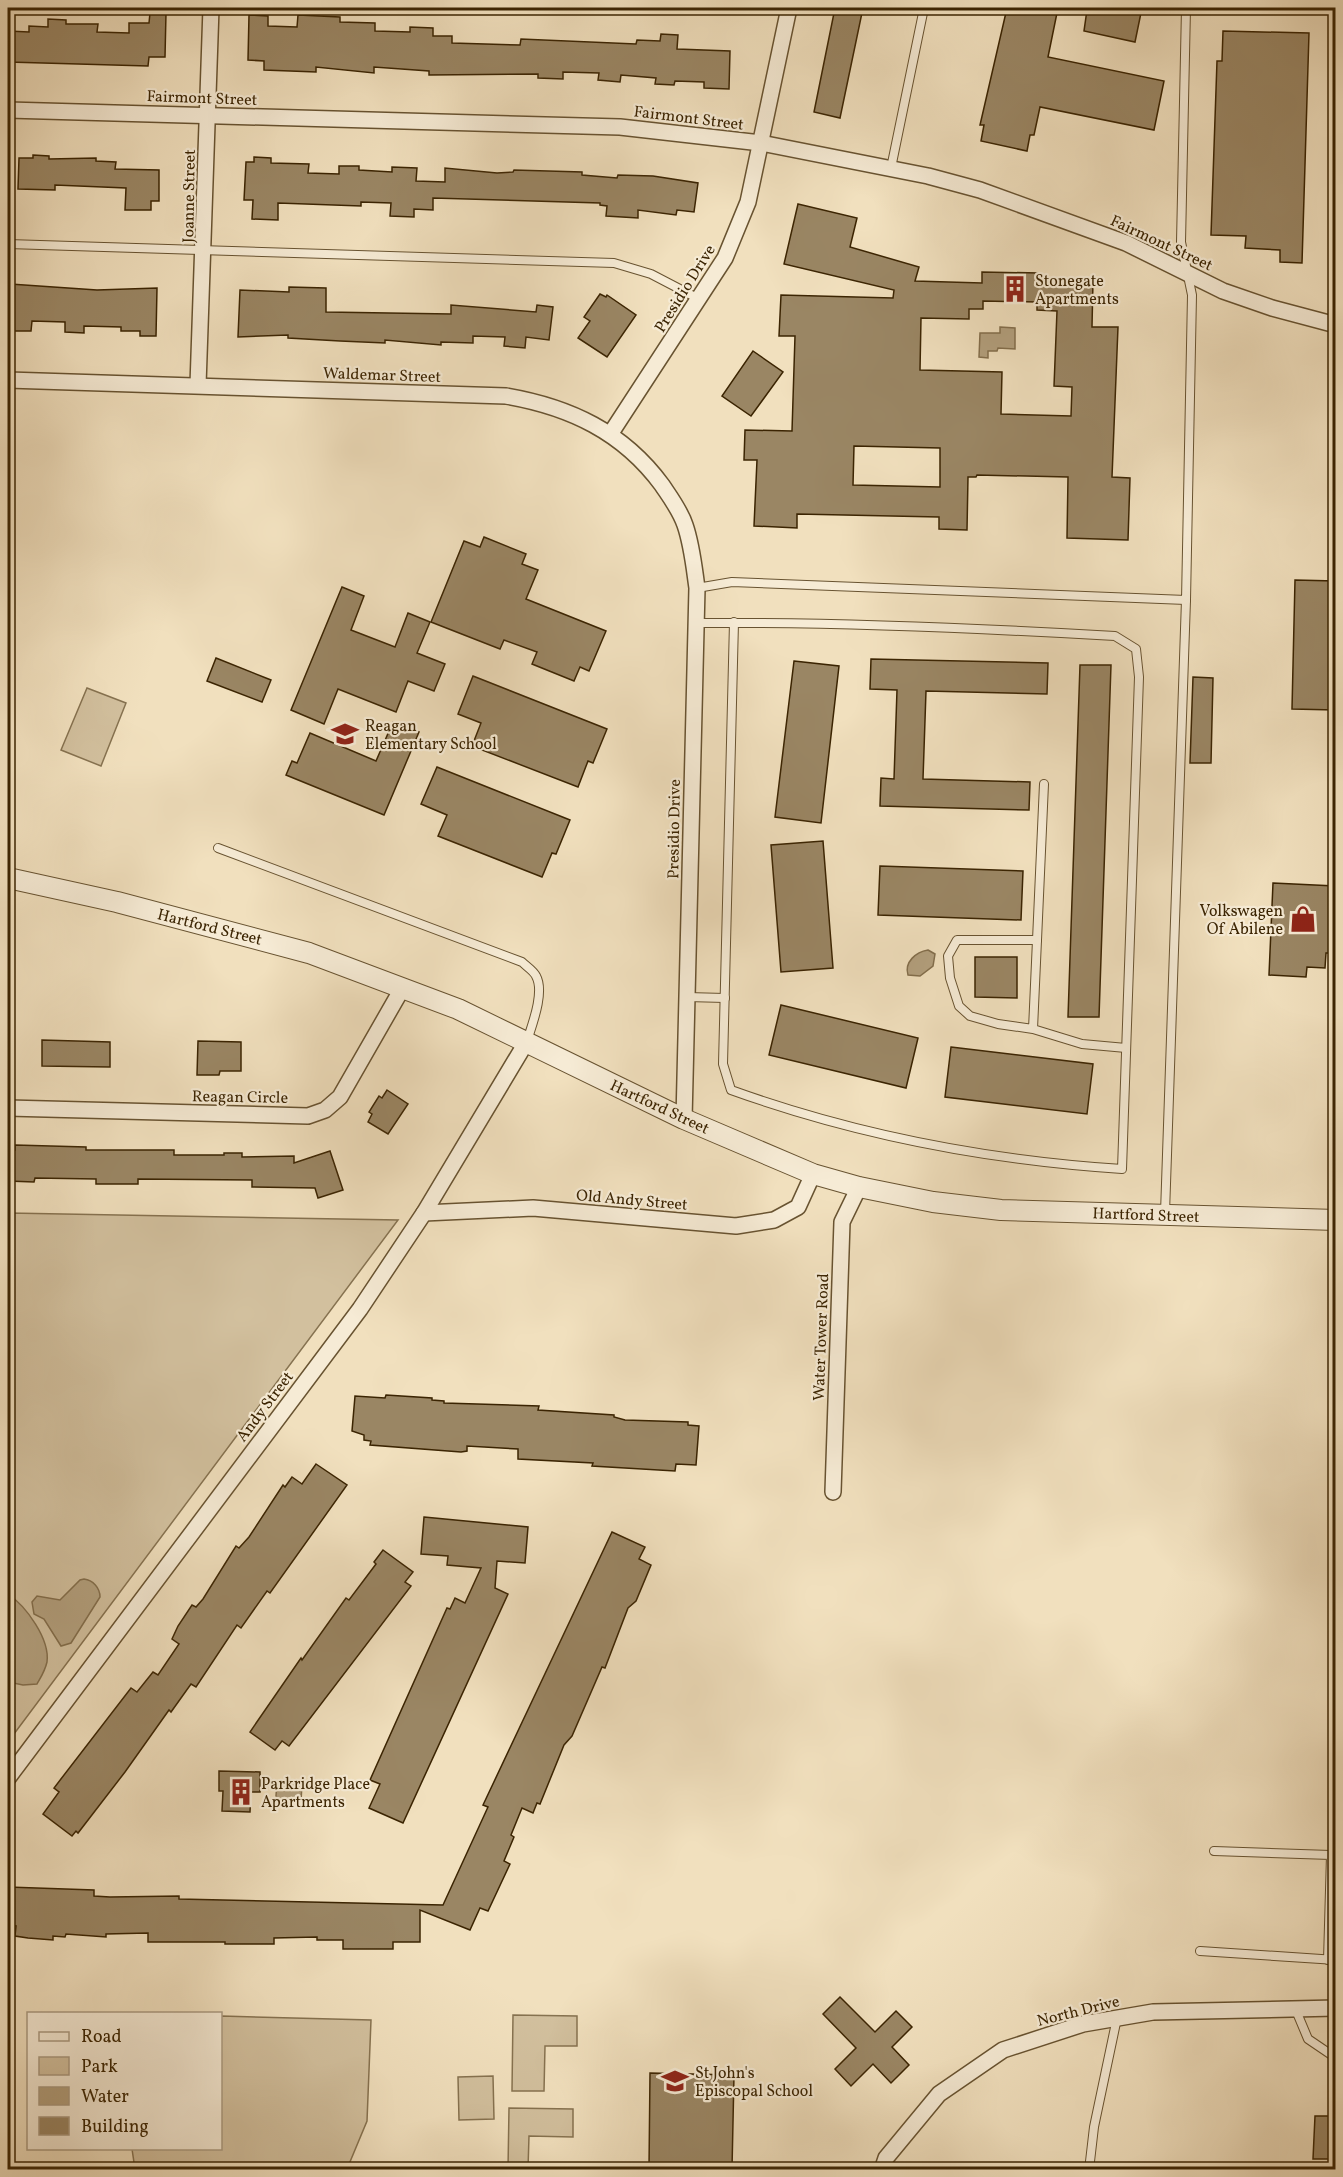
<svg xmlns="http://www.w3.org/2000/svg" width="1343" height="2177" font-family="Vollkorn,serif">
<rect width="100%" height="100%" fill="#f1e0be"/>
<filter id="stains"><feTurbulence type="fractalNoise" baseFrequency=".00333" numOctaves="4"/><feColorMatrix values="0 0 0 0 .2 0 0 0 0 .09 0 0 0 0 .02 0 0 0 .5 -.17"/></filter>
<radialGradient id="worn" r=".72"><stop offset=".6" stop-color="#630" stop-opacity="0"/><stop offset="1" stop-color="#630" stop-opacity=".3"/></radialGradient>
<g fill="#d2c09e" stroke="#867250" stroke-width="1.5">
<path d="M87,688L126,703L101,766L61,750Z"/>
<path d="M8,1213L398,1220L8,1742Z"/>
<path d="M513,2015L577,2016V2046H545L544,2091H512Z"/>
<path d="M221,2016L371,2020L367,2121L347,2169H135L132,2149L220,2148Z"/>
<path d="M493,2076L494,2119L459,2120L458,2077Z"/>
<path d="M509,2108L573,2109V2137L529,2136L528,2169H508Z"/>
</g>
<g fill="#b3a07e" stroke="#836e4c" stroke-width="1.5">
<path d="M1000,327L1015,328V349L998,348L997,351H988V358L979,357L980,333H1000Z"/>
<path d="M928,950L935,954L933,966L920,976L908,975C904,962 916,952 928,950Z"/>
<path d="M84,1579C93,1580 100,1588 100,1597L71,1643L61,1646L44,1619L34,1614L32,1602L37,1596L60,1600L80,1580Z"/>
<path d="M8,1594C26,1606 50,1639 47,1662C45,1671 41,1677 37,1684L23,1685L8,1682Z"/>
<path d="M277,1782L302,1784L301,1801L280,1800L276,1796Z"/>
</g>
<g fill="#9a8664" stroke="#3b2402" stroke-width="1.5" fill-rule="evenodd">
<path d="M835,8H863L840,118L814,112Z"/>
<path d="M1007,8H1058L1048,57L1164,81L1154,130L1040,107L1034,135H1030L1027,151L981,141L984,125H980Z"/>
<path d="M1108,8H1142L1135,42L1084,31L1087,10L1106,14Z"/>
<path d="M150,13H166L165,57H149L148,66L8,62V31L29,32V26L48,27V19L66,20V24H98L97,32L129,33V23H149Z"/>
<path d="M249,15L268,16V26L297,27L298,15L340,17V22L375,23V31L410,32V27L433,28V36H452V43L520,45L521,39L636,44L637,40L660,41L661,34L678,35L677,49L730,51L729,89L704,88V82L675,81L674,85L655,84L656,78L621,75L620,82L598,80L599,73L563,72V79L538,78V74L429,75V71L374,67V73L316,67V72L264,70V61L248,60Z"/>
<path d="M1223,31L1309,33L1302,263L1280,262V250L1245,248L1246,236L1211,235L1217,61H1222Z"/>
<path d="M33,155L49,156V159L96,158V161L116,162L115,169L159,170V201H151V210H125L126,188L55,185V190L18,189L19,158H33Z"/>
<path d="M254,157L271,158V163L309,164L308,173L339,174V166H359V170L392,172V167L417,168L416,181L445,182V168L497,173L513,172L514,170L582,172V175L617,178L618,175L653,176L698,183L694,212L677,210L676,215L638,210V218L606,216L607,206L600,205V203L433,198V210L414,209V217L390,216L391,203L361,202V206L278,203V220L252,219L253,200H244L246,162H254Z"/>
<path d="M798,204L857,218L850,247L919,267L915,281L982,283V272L1039,273V279L1093,281L1092,327H1118L1112,477L1130,478L1128,540L1067,538L1068,477L977,475L976,477H968L967,530L939,529V517L797,514V528L754,526L757,460H744L745,430L792,431L795,336H779L781,295L893,298L894,290L784,264ZM983,301L1037,302V310L1057,311L1054,386L1072,387L1071,416L1001,414L1002,372L920,370L921,318L969,319V309H983ZM854,446L940,448V487L853,485Z"/>
<path d="M10,284L97,290L157,288L156,336H140V331H121V327L84,326V333L65,332V322L32,321L31,331H8Z"/>
<path d="M289,287L326,288V312L451,314V305L536,312L537,305L553,307L549,340L526,337L525,348L504,346L505,337L473,336V343L441,342V345L385,340V343L340,341L288,338V335L238,337L240,290L289,292Z"/>
<path d="M600,294L606,297L607,295L636,315L607,357L578,338L590,321L584,317Z"/>
<path d="M753,351L783,372L751,416L722,396Z"/>
<path d="M484,537L526,554L522,564L538,570L526,599L606,631L589,671L580,667L574,681L532,664L537,652L504,640L500,649L431,622L464,541L480,547Z"/>
<path d="M1295,580L1335,581V710L1292,709Z"/>
<path d="M342,587L364,596L351,630L395,647L408,613L430,622L417,653L445,664L434,691L408,681L396,712L338,689L324,724L291,710Z"/>
<path d="M216,658L271,680L262,702L207,681Z"/>
<path d="M871,659L1048,663L1047,694L926,691L923,779L1030,782L1029,810L880,806L881,778L894,779L897,690L870,689Z"/>
<path d="M794,661L839,666L821,823L775,817Z"/>
<path d="M1080,665H1111L1099,1017H1068Z"/>
<path d="M473,676L607,729L593,763L588,761L578,787L472,746L481,723L458,714Z"/>
<path d="M1193,677L1213,678L1211,763H1190Z"/>
<path d="M393,722L419,732L384,815L286,775L292,761L297,763L310,733L376,761Z"/>
<path d="M437,767L570,820L556,854L552,853L542,877L438,836L447,815L421,804Z"/>
<path d="M823,841L833,968L781,972L771,845Z"/>
<path d="M880,866L1023,871L1021,920L878,915Z"/>
<path d="M1273,883L1335,886V953H1326L1325,968L1307,967L1306,977L1269,975Z"/>
<path d="M975,957H1017V998L975,997Z"/>
<path d="M781,1005L918,1038L906,1088L769,1055Z"/>
<path d="M42,1040L110,1042V1067L42,1066Z"/>
<path d="M198,1041L241,1042V1071H220L219,1075H197Z"/>
<path d="M951,1047L1093,1064L1087,1114L945,1097Z"/>
<path d="M387,1090L408,1104L388,1134L368,1122L372,1114L369,1112L379,1096L382,1098Z"/>
<path d="M15,1145L86,1147V1150H174V1155H224V1153H242V1157L294,1156V1163L330,1151L343,1190L318,1198L315,1188L252,1187V1180L138,1179V1184H96V1179L35,1178L34,1182L8,1181V1150H15Z"/>
<path d="M386,1395L432,1398V1400L444,1401V1403L539,1406L538,1410L614,1415V1417L625,1420L688,1422V1425L699,1426L696,1465L676,1464L675,1471L592,1466L593,1463L518,1459V1449L467,1446V1451L461,1452L370,1445L371,1441L364,1440V1435L352,1431L355,1396L385,1398Z"/>
<path d="M316,1464L347,1485L270,1593L267,1591L241,1628L237,1625L196,1687L191,1684L171,1712L169,1710L125,1772L78,1833L76,1831L72,1836L43,1814L59,1792L54,1788L131,1688L137,1692L153,1672L158,1675L179,1644L172,1639L178,1626L192,1605L196,1607L203,1599L236,1546L239,1548L249,1537L283,1485L285,1487L292,1477L302,1484Z"/>
<path d="M424,1517L528,1527L525,1563L497,1561L495,1588L508,1594L403,1823L369,1808L380,1784L370,1780L447,1608L450,1609L455,1598L465,1603L481,1568L447,1565L448,1556L421,1554Z"/>
<path d="M612,1532L645,1547L639,1559L651,1565L636,1601L628,1608L605,1668L602,1667L572,1736L564,1745L540,1804L537,1803L533,1813L522,1808L511,1835L514,1837L504,1861L510,1864L488,1911L480,1908L470,1930L420,1910V1942H393V1949H343V1940H317V1937L274,1938V1944H225V1942H148V1933L106,1934V1937L66,1934L65,1937L53,1936V1940L28,1938L15,1936L16,1926L8,1925V1887L94,1890V1896L110,1897L179,1896V1899L443,1905L488,1807L483,1805Z"/>
<path d="M383,1550L413,1572L405,1582L411,1586L289,1746L282,1741L275,1750L250,1732L301,1658L302,1660L346,1598L349,1600L376,1564L374,1562Z"/>
<path d="M219,1771L260,1772V1792H251L250,1812L222,1811L223,1791H219Z"/>
<path d="M840,1997L875,2032L896,2011L912,2027L892,2047L909,2065L891,2083L873,2064L851,2086L835,2069L856,2048L823,2014Z"/>
<path d="M650,2073L734,2075L732,2169H649Z"/>
<path d="M1315,2116H1335V2159H1313Z"/>
</g>
<g fill="none" stroke-linecap="round" stroke-linejoin="round">
<defs>
<g id="service">
<path d="M767,8L788,11"/>
<path d="M891,168L924,8"/>
<path d="M8,244L614,263L651,274L699,299"/>
<path d="M697,588L732,582L1186,600L1192,295L1181,242L1186,8"/>
<path d="M696,623C836,622 976,628 1115,636L1136,649L1139,677L1122,1169C986,1160 859,1136 731,1090L723,1064L734,622"/>
<path d="M218,848L522,962C526,966 534,971 536,976C545,992 532,1025 527,1041"/>
<path d="M1037,940L1044,784"/>
<path d="M687,997L725,998"/>
<path d="M1033,1029L1037,940H957L948,956L950,978L959,1006L970,1016L998,1024L1033,1029L1082,1044L1126,1048"/>
<path d="M1165,1213L1186,600"/>
<path d="M1214,1851L1331,1855L1328,1960"/>
<path d="M1200,1951L1336,1960"/>
<path d="M1295,2008L1308,2039L1336,2058"/>
<path d="M1089,2170L1094,2127L1117,2018"/>
</g>
<g id="minor">
<path d="M8,110L620,127L761,143L928,176L980,190L1126,243L1223,291L1272,308L1336,325"/>
<path d="M8,380L506,396C570,407 623,432 662,485C670,497 680,510 685,525C692,545 694,567 697,588L684,1119"/>
<path d="M198,385L211,8"/>
<path d="M611,433L725,258L748,202L789,8"/>
<path d="M8,1108L308,1116L325,1110L340,1097L403,987"/>
<path d="M424,1213L533,1208L736,1226L774,1220L798,1207L813,1174"/>
<path d="M833,1492L842,1222L859,1187"/>
<path d="M8,1778L360,1309L424,1213L527,1041"/>
<path d="M882,2170L886,2158L939,2094L1003,2050L1083,2024L1153,2012L1336,2008"/>
</g>
<path id="tertiary" d="M8,878L117,902L309,953L458,1009L684,1119L813,1174L859,1187L933,1202L1001,1210L1336,1220"/>
</defs>
<use href="#service" stroke="#685331" stroke-width="10"/>
<use href="#minor" stroke="#685331" stroke-width="18"/>
<use href="#tertiary" stroke="#685331" stroke-width="22"/>
<use href="#service" stroke="#f6ebd5" stroke-width="8"/>
<use href="#minor" stroke="#f6ebd5" stroke-width="15"/>
<use href="#tertiary" stroke="#f6ebd5" stroke-width="20"/>
</g>
<defs>
<symbol id="building-bare" viewBox="-9 -9 18 18"><path d="M-4-6H4V6H1V3H-1V6H-4ZM-2.5-4.3h1.7v1.8h-1.7ZM.8-4.3h1.7v1.8H.8ZM-2.5-1h1.7V.8h-1.7ZM.8-1h1.7V.8H.8Z" fill="#8f2418" stroke="#f6ebd5" stroke-width="2.5" paint-order="stroke"/></symbol>
<symbol id="school-bare" viewBox="-9 -9 18 18"><path d="M0-5L7-2L0 1L-7-2ZM-4 1L0 2.5L4 1V4Q0 6-4 4Z" fill="#8f2418" stroke="#f6ebd5" stroke-width="2.5" paint-order="stroke"/></symbol>
<symbol id="shop-bare" viewBox="-9 -9 18 18"><path d="M-5-2.5h2.3a2.7 3.5 0 0 1 5.4 0H5L5.5 6h-11ZM-1.5-2.5h3a1.5 2.3 0 0 0-3 0Z" fill="#8f2418" stroke="#f6ebd5" stroke-width="2.5" paint-order="stroke"/></symbol>
</defs>
<g fill-rule="evenodd">
<use href="#building-bare" x="996" y="270" width="38" height="38"/>
<use href="#school-bare" x="326" y="715" width="38" height="38"/>
<use href="#shop-bare" x="1284" y="900" width="38" height="38"/>
<use href="#building-bare" x="222" y="1773" width="38" height="38"/>
<use href="#school-bare" x="656" y="2062" width="38" height="38"/>
</g>
<g text-anchor="middle" stroke-width="4.5" stroke-linejoin="round" paint-order="stroke">
<g font-size="16" fill="#3b2402" stroke="#f6ebd5">
<text transform="translate(202 97) rotate(2)" y="6">Fairmont Street</text>
<text transform="translate(689 117) rotate(7)" y="6">Fairmont Street</text>
<text transform="translate(188 196) rotate(-89)" y="6">Joanne Street</text>
<text transform="translate(1162 242) rotate(25)" y="6">Fairmont Street</text>
<text transform="translate(684 288) rotate(-58)" y="6">Presidio Drive</text>
<text transform="translate(382 374) rotate(2)" y="6">Waldemar Street</text>
<text transform="translate(673 829) rotate(-89)" y="6">Presidio Drive</text>
<text transform="translate(210 926) rotate(14)" y="6">Hartford Street</text>
<text transform="translate(240 1096) rotate(1)" y="6">Reagan Circle</text>
<text transform="translate(660 1106) rotate(25)" y="6">Hartford Street</text>
<text transform="translate(632 1199) rotate(5)" y="6">Old Andy Street</text>
<text transform="translate(1146 1214) rotate(2)" y="6">Hartford Street</text>
<text transform="translate(820 1337) rotate(-88)" y="6">Water Tower Road</text>
<text transform="translate(264 1406) rotate(-53)" y="6">Andy Street</text>
<text transform="translate(1078 2010) rotate(-14)" y="6">North Drive</text>
</g>
<g font-size="16" fill="#3b2402" stroke="#f6ebd5" text-anchor="start">
<text x="1035" y="286">Stonegate<tspan x="1035" dy="18">Apartments</tspan></text>
<text x="365" y="731">Reagan<tspan x="365" dy="18">Elementary School</tspan></text>
<text x="1283" y="916" text-anchor="end">Volkswagen<tspan x="1283" dy="18">Of Abilene</tspan></text>
<text x="261" y="1789">Parkridge Place<tspan x="261" dy="18">Apartments</tspan></text>
<text x="695" y="2078">St John's<tspan x="695" dy="18">Episcopal School</tspan></text>
</g>
</g>
<rect width="1343" height="2177" fill="none" stroke="#f1e0be" stroke-width="30"/>
<rect x="9" y="9" width="1325" height="2159" fill="none" stroke="#3b2402" stroke-width="3"/>
<rect x="15" y="15" width="1313" height="2147" fill="none" stroke="#3b2402" stroke-width="1.5"/>
<rect x="27" y="2012" width="195" height="138" fill="#f6ebd5" stroke="#ab9b81" stroke-width="1.5"/>
<rect x="39" y="2032" width="30" height="9" fill="#f6ebd5" stroke="#ab9b81" stroke-width="1.5"/>
<text x="81" y="2042" font-size="18" fill="#3b2402">Road</text>
<rect x="39" y="2057" width="30" height="18" fill="#d2c09e" stroke="#ab9b81" stroke-width="1.5"/>
<text x="81" y="2072" font-size="18" fill="#3b2402">Park</text>
<rect x="39" y="2087" width="30" height="18" fill="#b3a07e" stroke="#ab9b81" stroke-width="1.5"/>
<text x="81" y="2102" font-size="18" fill="#3b2402">Water</text>
<rect x="39" y="2117" width="30" height="18" fill="#9a8664" stroke="#ab9b81" stroke-width="1.5"/>
<text x="81" y="2132" font-size="18" fill="#3b2402">Building</text>
<rect width="100%" height="100%" filter="url(#stains)"/>
<rect width="100%" height="100%" fill="url(#worn)"/>
</svg>
